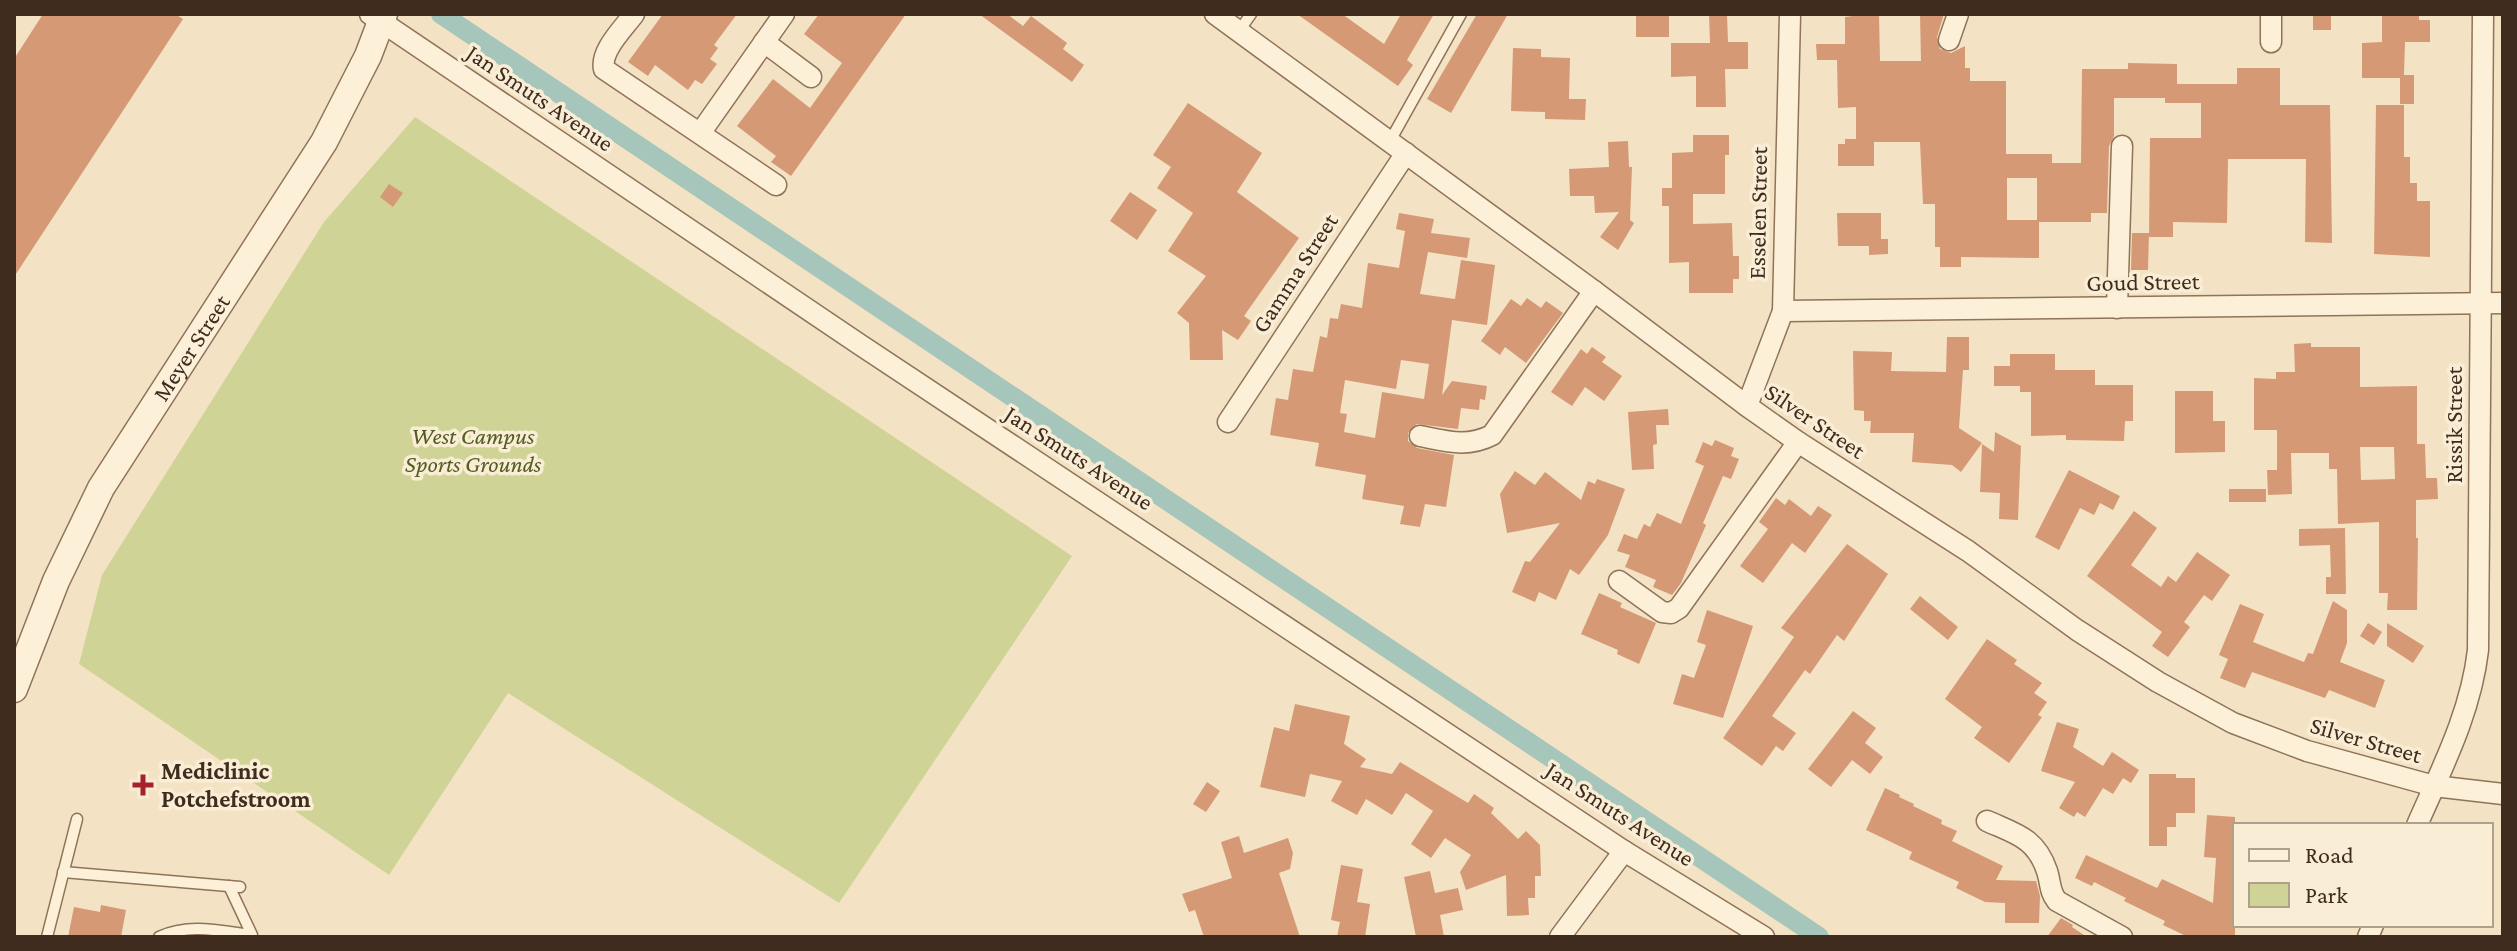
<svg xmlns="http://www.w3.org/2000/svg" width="2517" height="951" font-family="'Crimson Pro',serif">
<rect width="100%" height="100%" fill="#f3e3c4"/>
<path fill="#cfd396" d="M415,117L1072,556L839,903L508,693L389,875L79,664L102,575L324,222Z"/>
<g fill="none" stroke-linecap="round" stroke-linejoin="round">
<path stroke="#a6c6bb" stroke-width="20" d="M441,14L1819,937"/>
</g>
<g fill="#d59976" fill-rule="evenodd">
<path d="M43,14H175L183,19L14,277V59Z"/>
<path d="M663,14H737L714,45L718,48L710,59L717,64L702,84L695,80L688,90L655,65L648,76L628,62Z"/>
<path d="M819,14H906L791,176L771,162L776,156L737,126L773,79L810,108L842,63L804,34Z"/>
<path d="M979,14H1007L1023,26L1031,16L1067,43L1063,49L1084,65L1072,82Z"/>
<path d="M1297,14H1342L1384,44L1401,14H1434L1407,60L1413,65L1398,86Z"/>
<path d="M1477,14H1508L1451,113L1427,99Z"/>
<rect x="1636" y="14" width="33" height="23"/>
<path d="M1709,14H1727L1728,42H1748V69H1725L1726,107H1696V76L1671,77V43H1710Z"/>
<path d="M1853,14H1879L1880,61H1921L1920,14H1944L1937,37L1940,49L1951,53L1965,46V68H1970V81H2006V154H2052V163H2081L2082,69H2128V63L2177,64V84H2237V68H2280V105H2330L2332,243L2305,242L2306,159H2228L2227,223L2173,222V237H2149L2150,138H2201V103H2165V98H2114V136L2109,146L2107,213H2091V222H2039V258L1961,257V267H1940V247H1935V204H1923L1920,142H1874V166H1838V144H1845V139H1856V107L1838,108L1837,60H1817L1816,44H1845V17L1853,16ZM2007,178H2037V220H2007Z"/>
<rect x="2313" y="14" width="18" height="16"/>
<path d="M2382,14H2419V20H2430V42H2405L2404,75H2414V104H2400V78H2362V43L2382,42Z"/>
<path d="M1513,48L1541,49V57L1570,58L1569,99H1586L1585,120L1545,119V112L1511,111Z"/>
<path d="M1188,103L1262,153L1237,192L1299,238L1244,316L1251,321L1238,340L1222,330L1223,360H1190L1189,323L1177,313L1206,276L1168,251L1193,213L1157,188L1171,167L1153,155Z"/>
<path d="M2376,105H2404V157H2410V183H2417V201H2430V257L2374,254Z"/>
<path d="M1693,135H1729V155H1725V194H1693V224L1732,223L1733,256H1739V279H1733V293H1689V262L1669,263V206H1662V188H1672V153L1693,152Z"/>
<path d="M1628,141L1629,167H1632L1630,220L1634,223L1618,250L1600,237L1619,212L1595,213L1594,196H1570L1569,169L1609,167L1608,142Z"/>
<path d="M389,184L403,193L393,207L380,197Z"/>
<path d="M1130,192L1157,210L1137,240L1110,221Z"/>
<path d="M1399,213L1434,219L1431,233L1470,238L1467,258L1428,252L1420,294L1455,299L1461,260L1495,265L1487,325L1452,320L1442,395L1452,381L1487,386L1485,400L1480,399L1479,410L1461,408L1458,429L1417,424L1408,433V441L1417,448L1454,455L1446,507L1425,504L1420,527L1400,524L1404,506L1362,499L1366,475L1315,466L1319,443L1270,435L1276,398L1288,400L1293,369L1313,372L1320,336L1327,338L1330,318L1338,319L1341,304L1362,308L1368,263L1399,268L1405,231L1396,229ZM1401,360L1429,364L1424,399L1382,392L1375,438L1344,432L1347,414L1340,413L1345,380L1396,389Z"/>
<path d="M1837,213H1881V239H1888V254L1869,255V246H1838Z"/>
<path d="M2132,233H2149L2148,270H2131Z"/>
<path d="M1527,298L1541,308L1546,301L1563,313L1526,363L1505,347L1500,355L1481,341L1511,299L1521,306Z"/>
<path d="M1947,337H1969V370H1963L1959,428L1982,443L1961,472L1952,465L1912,462L1914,433H1870L1871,421H1864V411L1854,410L1853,351L1892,352L1891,371L1946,372Z"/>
<path d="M2311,343V347H2360V387L2417,386V444H2425L2426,478H2437L2438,499L2416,500V538H2418L2417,610H2387L2388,593H2379V522L2338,524L2337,469H2329V453H2291L2292,494L2268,495L2267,470H2277V430H2254V378L2276,379V372H2295L2294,344ZM2360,447H2394L2395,479L2361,480Z"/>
<path d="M1592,347L1606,357L1602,362L1622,376L1604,401L1585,387L1572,406L1551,392L1581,349L1587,354Z"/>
<path d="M2010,354H2055V370H2095V385H2133V421H2125L2124,441L2066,440V435L2031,436V392H2020V386H1994V366H2010Z"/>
<path d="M2175,391H2213V421H2225V452L2175,453Z"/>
<path d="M1668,409L1669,425H1656L1657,444L1653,445L1654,469L1632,470L1628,412Z"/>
<path d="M1995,432L2021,446L2018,520L1999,519L2000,493L1980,492L1982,444L1994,452Z"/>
<path d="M1715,440L1734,448L1731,456L1739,459L1731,479L1723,476L1703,523L1706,525L1681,583L1672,595L1653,587L1656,580L1625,567L1630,555L1617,551L1624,534L1637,539L1644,524L1650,527L1657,513L1681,524L1704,466L1695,462L1703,442L1712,446Z"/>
<path d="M2069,470L2120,496L2113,510L2100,503L2094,515L2080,508L2059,550L2035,537Z"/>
<path d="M1515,471L1535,485L1545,472L1581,500L1588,481L1595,484L1597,479L1625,489L1608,535L1579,575L1570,569L1556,600L1539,592L1535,602L1512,592L1525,561L1530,562L1560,523L1507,533L1500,494Z"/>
<rect x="2229" y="489" width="37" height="13"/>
<path d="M1776,498L1785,505L1789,499L1811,516L1818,506L1832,515L1805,553L1792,543L1763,583L1740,566L1768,529L1759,522Z"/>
<path d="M2134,511L2157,528L2131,565L2161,587L2168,576L2176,582L2197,552L2230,575L2212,601L2204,595L2184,622L2190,627L2168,657L2152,646L2162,632L2087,576Z"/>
<path d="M2345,528L2346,594H2326V577H2331L2330,545L2299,546V529Z"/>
<path d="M1847,544L1888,574L1844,641L1837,635L1810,674L1805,670L1772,716L1796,733L1783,751L1776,746L1762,766L1723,738L1794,637L1781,628Z"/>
<path d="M1599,593L1622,603L1620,607L1656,623L1639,664L1617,654L1618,650L1581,634Z"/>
<path d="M1920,596L1958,627L1948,640L1910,609Z"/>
<path d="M2333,601L2347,610V643L2340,662L2385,680L2375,708L2329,690L2325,698L2252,672L2245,688L2220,678L2228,659L2219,655L2240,604L2264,614L2253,642L2304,662L2308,653L2313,654Z"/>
<path d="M1707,610L1753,626L1723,718L1673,704L1682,674L1694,678L1706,645L1697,642Z"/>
<path d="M2368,623L2382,632L2374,645L2360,636Z"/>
<path d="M2387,623L2424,646L2413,663L2387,646Z"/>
<path d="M1987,639L2017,660L2014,664L2042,683L2034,693L2047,702L2038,715L2042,717L2009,763L1974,738L1982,727L1945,699Z"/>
<path d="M1295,704L1350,716L1344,744L1366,759L1360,767L1392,774L1400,762L1468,803L1474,794L1494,808L1491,813L1518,839L1526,831L1540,845L1541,876H1535V898H1528L1529,915L1507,916L1506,875L1466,890L1460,872L1471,855L1445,838L1431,858L1411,844L1433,811L1406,793L1392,815L1366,799L1357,815L1331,801L1342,781L1310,774L1305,797L1260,787L1274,727L1289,731Z"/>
<path d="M1853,711L1876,728L1865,743L1883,757L1870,774L1852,760L1831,787L1808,769Z"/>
<path d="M2057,722L2079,729L2073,747L2103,766L2112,752L2139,770L2131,783L2123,778L2113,794L2103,788L2085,817L2077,812L2074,817L2059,808L2075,782L2041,771Z"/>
<path d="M2149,774H2176V778H2195V813H2176V827H2167V846H2149Z"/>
<path d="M1207,782L1220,791L1206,812L1193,804Z"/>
<path d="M1885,788L1900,795L1899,797L1914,804L1913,806L1942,820L1941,824L1957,831L1952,841L2003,866L1996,880L2036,881L2040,896L2039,923H2005V903L1985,902L1956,888L1959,882L1909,859L1912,852L1866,830Z"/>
<path d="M2207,815L2235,817V937H2188L2163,925L2165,921L2124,901L2126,898L2094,882L2092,886L2075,878L2086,855L2157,888L2162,879L2213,903L2216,858L2204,857Z"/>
<path d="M1239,836L1244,853L1288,838L1293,853L1290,869L1279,873L1300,937H1204L1195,910L1189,912L1182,894L1232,878L1221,842Z"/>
<path d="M1341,865L1363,869L1357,902L1370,904L1365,937H1337L1340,922L1331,920Z"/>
<path d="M1430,871L1435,893L1458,888L1463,910L1440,915L1444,937H1416L1404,877Z"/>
<path d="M101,905L126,910L121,937H68L74,907L100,912Z"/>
<path d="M2061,918L2073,925L2072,927L2087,937H2047Z"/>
</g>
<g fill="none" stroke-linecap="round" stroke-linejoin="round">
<defs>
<g id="service">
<path d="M1239,31L1251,14"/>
<path d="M1390,141L1461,14"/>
<path d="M63,872L240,887"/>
<path d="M47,937L77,819"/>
<path d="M159,937C189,923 220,931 252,935L229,886"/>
</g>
<g id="minor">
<path d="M370,14L859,344L1624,851L1764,937"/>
<path d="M634,14C623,29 600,51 604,69L776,185"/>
<path d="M1215,14L1594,291L1747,406L1798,442L1968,551L2077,630L2158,682L2233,723L2307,751L2434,786L2503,794"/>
<path d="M1949,40L1958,14"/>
<path d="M764,42L811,77"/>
<path d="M2271,42V14"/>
<path d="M701,132L784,14"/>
<path d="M2117,308L2122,146"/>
<path d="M1783,311L2503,303"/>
<path d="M1747,406L1783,311L1790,14"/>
<path d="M1228,422L1406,153"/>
<path d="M1420,436C1446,441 1467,448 1492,435L1594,291"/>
<path d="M1619,581L1662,612L1671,613L1679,608L1798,442"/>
<path d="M1987,821C2016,834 2036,838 2047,871C2051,883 2049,891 2057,901L2122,937"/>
<path d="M2417,825C2442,768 2471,712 2478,650L2483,14"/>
<path d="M1560,937L1624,851"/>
<path d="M2368,937L2373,925"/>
</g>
<g id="tertiary">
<path id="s1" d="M14,689L56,581L101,488L324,142L368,56L384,14"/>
</g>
</defs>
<use href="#service" stroke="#907358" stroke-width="13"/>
<use href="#minor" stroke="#907358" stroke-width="23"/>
<use href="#tertiary" stroke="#907358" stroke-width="29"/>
<use href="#service" stroke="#fcf0d9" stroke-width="10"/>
<use href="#minor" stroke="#fcf0d9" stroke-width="20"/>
<use href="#tertiary" stroke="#fcf0d9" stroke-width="26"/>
</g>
<path fill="#a62129" stroke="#f9edd5" stroke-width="3" d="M139 773h8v8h8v8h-8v8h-8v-8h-8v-8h8z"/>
<g text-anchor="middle" stroke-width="7" stroke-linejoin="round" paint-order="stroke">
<g font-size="24" fill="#3f2c1e" stroke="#f9edd5">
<text transform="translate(540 98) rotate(34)" y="8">Jan Smuts Avenue</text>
<text transform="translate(1758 213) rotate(-89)" y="8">Esselen Street</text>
<text transform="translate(1295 273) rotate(-57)" y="8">Gamma Street</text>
<text transform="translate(2143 282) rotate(-1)" y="8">Goud Street</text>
<text dy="8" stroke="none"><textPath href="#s1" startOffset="386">Meyer Street</textPath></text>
<text transform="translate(1815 421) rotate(34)" y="8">Silver Street</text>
<text transform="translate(2454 425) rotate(-90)" y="8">Rissik Street</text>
<text transform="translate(1079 458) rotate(33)" y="8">Jan Smuts Avenue</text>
<text transform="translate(2366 740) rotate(16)" y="8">Silver Street</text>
<text transform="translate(1620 814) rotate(33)" y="8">Jan Smuts Avenue</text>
</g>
<g font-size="24" font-style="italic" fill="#515d22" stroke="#f9edd5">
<text x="473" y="444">West Campus<tspan x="473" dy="28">Sports Grounds</tspan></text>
</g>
<g font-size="24" font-weight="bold" fill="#3f2c1e" stroke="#f9edd5" text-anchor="start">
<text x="161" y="779">Mediclinic<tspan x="161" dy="28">Potchefstroom</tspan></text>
</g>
</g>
<rect width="2517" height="951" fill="none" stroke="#3f2c1e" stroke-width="32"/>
<rect x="2233" y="823" width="260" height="104" fill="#f9edd5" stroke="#afa08c" stroke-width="2"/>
<rect x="2249" y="849" width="40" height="12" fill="#fcf0d9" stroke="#afa08c" stroke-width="2"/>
<text x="2305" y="863" font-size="24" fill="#3f2c1e">Road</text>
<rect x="2249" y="883" width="40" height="24" fill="#cfd396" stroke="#afa08c" stroke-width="2"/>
<text x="2305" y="903" font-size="24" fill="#3f2c1e">Park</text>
</svg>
